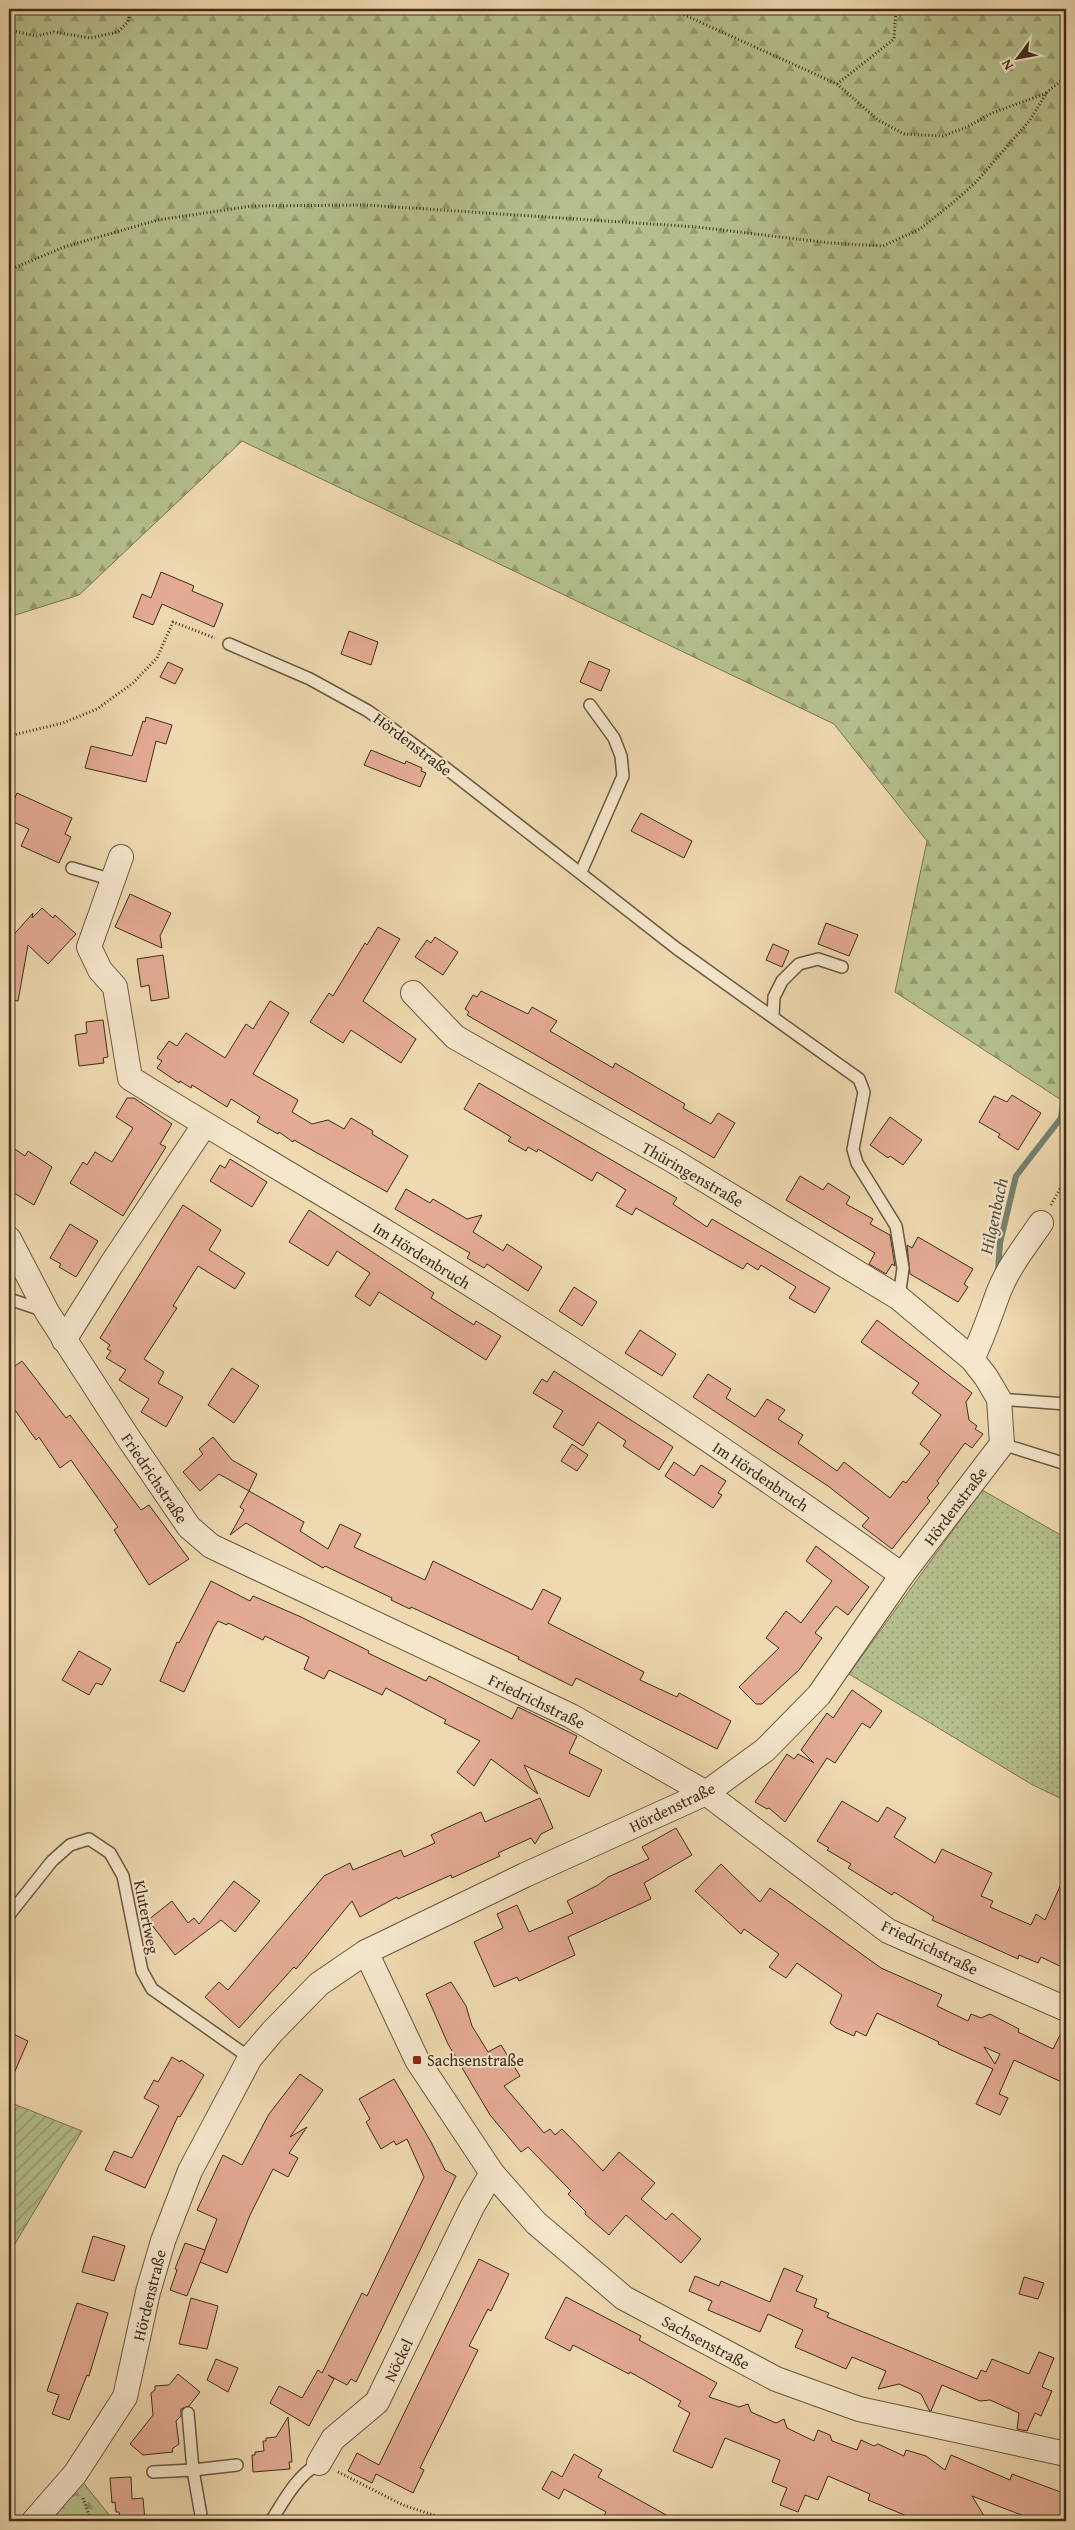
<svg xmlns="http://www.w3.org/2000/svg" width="1075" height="2530" font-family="'Gentium Book Plus',serif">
<defs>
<pattern id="grass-dots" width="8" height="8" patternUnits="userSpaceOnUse" patternTransform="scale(1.25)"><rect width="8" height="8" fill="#b5c08e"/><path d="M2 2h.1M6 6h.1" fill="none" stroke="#949c73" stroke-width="1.8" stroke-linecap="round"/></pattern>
<pattern id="forest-firs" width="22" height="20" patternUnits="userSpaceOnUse" patternTransform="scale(1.25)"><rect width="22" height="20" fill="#b5c08e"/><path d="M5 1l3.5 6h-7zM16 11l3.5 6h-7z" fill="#949c73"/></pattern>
<pattern id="garden-furrows" width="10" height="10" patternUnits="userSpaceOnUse" patternTransform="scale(1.25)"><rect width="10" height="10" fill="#b5c08e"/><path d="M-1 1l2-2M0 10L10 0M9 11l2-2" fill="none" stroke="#949c73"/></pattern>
</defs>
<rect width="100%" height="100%" fill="#efd9b0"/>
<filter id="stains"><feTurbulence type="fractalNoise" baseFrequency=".004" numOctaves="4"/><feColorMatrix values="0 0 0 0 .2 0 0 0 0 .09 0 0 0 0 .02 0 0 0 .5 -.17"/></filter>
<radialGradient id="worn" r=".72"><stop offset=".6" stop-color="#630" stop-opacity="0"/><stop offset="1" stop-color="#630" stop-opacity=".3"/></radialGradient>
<path fill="url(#grass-dots)" stroke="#797654" d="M982,1490L1066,1538V1801L1031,1784L849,1674Z"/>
<g fill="url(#forest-firs)" stroke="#797654">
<path d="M9,9H1066V1103L895,992L927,841L834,724L242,441L79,595L9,617Z"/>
<path d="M82,2481L114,2521H51Z"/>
</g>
<path fill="url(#garden-furrows)" stroke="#797654" d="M9,2102L82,2131L9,2254Z"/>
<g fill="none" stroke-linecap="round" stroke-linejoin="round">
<path stroke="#75826f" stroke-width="6" d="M998,1271L1000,1243L1016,1176L1061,1118L1066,1080"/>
</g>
<g fill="#e4ab94" stroke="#3d2d19" fill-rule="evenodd">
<path d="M161,572L194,586L192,591L223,604L214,627L162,604L153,625L133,617L142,594L151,598Z"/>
<path d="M349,631L378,642L371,665L341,654Z"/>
<path d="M589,661L610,670L601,691L580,682Z"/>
<path d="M168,662L183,669L175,684L160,677Z"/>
<path d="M146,717L172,725L166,744L156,741L146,782L85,768L91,746L132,756L143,721L145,722Z"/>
<path d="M371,750L405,764L406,761L422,768L421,771L426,773L420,787L364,765Z"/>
<path d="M17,793L72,818L65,834L71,837L59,863L21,846L29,829L9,820V811Z"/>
<path d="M641,813L692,841L684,858L631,831Z"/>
<path d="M130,894L171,913L160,936L162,948L115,927Z"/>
<path d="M42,908L53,918L55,915L76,934L48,964L28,945L18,1001L9,1000V940L33,913L32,918Z"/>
<path d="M826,923L858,935L849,956L818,944Z"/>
<path d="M378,927L400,939L363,1001L416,1039L401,1063L351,1030L343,1043L310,1022L329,993L333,996L365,943L367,945Z"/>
<path d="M435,937L458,952L443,975L415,957L427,940L431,943Z"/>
<path d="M773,944L789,951L782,967L766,960Z"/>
<path d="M163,955L169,998L151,1001L149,985L141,987L137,959Z"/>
<path d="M481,991L528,1014L532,1007L557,1021L550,1031L613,1068L615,1063L685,1104L683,1108L711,1124L718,1113L735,1123L714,1158L467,1015L469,1012L465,1009L473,995L477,997Z"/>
<path d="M270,1001L289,1013L253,1074L298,1100L292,1112L312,1124L328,1120L344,1129L351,1118L373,1131L372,1134L408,1156L387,1192L294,1140L293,1142L279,1132L278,1134L257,1122L260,1117L231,1099L227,1107L192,1085L191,1088L180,1081L179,1083L157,1068L162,1061L157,1058L169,1041L177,1046L186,1033L225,1058L246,1024L253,1029Z"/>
<path d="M103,1020L108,1057L103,1058L104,1063L79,1066L75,1035L87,1033L86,1022Z"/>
<path d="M479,1083L677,1198L673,1204L707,1227L712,1219L830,1288L815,1313L789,1298L796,1287L761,1265L758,1270L747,1263L743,1269L636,1208L632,1215L616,1206L626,1190L597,1172L592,1181L538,1149L537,1152L528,1147L526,1151L508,1141L511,1137L464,1109Z"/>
<path d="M1012,1095L1041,1113L1018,1150L998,1137L1000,1134L979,1122L994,1096L1007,1102Z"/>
<path d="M127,1098H134L172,1124L160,1144L166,1147L123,1216L70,1183L83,1162L87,1165L95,1152L112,1162L133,1128L116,1117Z"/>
<path d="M890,1117L922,1140L903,1165L890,1156L888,1158L870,1145Z"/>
<path d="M9,1145L25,1156L28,1151L52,1167L34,1205L9,1190Z"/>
<path d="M230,1159L267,1182L252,1207L210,1181L220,1165L225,1168Z"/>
<path d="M800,1176L823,1190L828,1183L850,1197L846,1204L873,1219L870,1224L890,1235L895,1266L892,1264L886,1274L869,1264L875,1253L786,1200Z"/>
<path d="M406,1189L430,1203L433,1199L467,1219L482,1215L473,1232L503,1251L507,1244L542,1267L528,1291L487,1264L484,1268L467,1258L470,1253L395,1209Z"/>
<path d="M183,1205L221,1230L209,1250L245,1273L235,1289L198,1266L173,1306L177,1308L144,1359L164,1372L158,1383L183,1397L166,1427L141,1412L149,1399L119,1380L126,1370L106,1358L111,1351L107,1349L110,1345L100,1338Z"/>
<path d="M309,1210L434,1293L431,1298L474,1325L476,1321L501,1336L486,1360L379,1292L370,1306L355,1296L370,1273L337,1251L328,1266L289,1242Z"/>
<path d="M70,1224L98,1241L76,1277L59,1267L61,1264L50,1258Z"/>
<path d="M918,1237L973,1269L964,1284L968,1287L958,1302L910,1274L907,1245L912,1248Z"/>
<path d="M574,1287L597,1302L582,1326L559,1311Z"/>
<path d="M877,1320L972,1393L966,1402L969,1420L977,1426L975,1429L983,1434L972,1448L965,1443L937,1481L939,1483L927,1498L930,1501L892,1549L862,1526L869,1518L828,1486L693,1397L708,1374L731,1389L726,1398L755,1417L767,1399L785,1410L778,1419L803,1435L798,1443L837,1471L844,1462L890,1498L903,1481L906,1483L930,1452L920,1444L941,1415L912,1393L919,1383L861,1342Z"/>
<path d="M640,1330L676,1354L662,1376L625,1353Z"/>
<path d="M22,1361L66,1418L70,1415L141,1510L149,1505L189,1559L149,1585L114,1530L118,1527L71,1460L60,1468L39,1437L36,1440L15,1410L9,1415V1370Z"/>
<path d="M232,1368L259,1386L234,1423L208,1405Z"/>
<path d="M554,1371L673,1447L659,1470L623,1446L626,1441L598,1422L583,1446L553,1427L563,1411L533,1393L542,1379L547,1382Z"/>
<path d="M213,1437L232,1460L257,1474L249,1491L219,1474L200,1491L183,1472L203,1454L199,1449Z"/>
<path d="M572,1444L588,1455L577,1471L561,1461Z"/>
<path d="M674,1462L694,1476L701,1465L726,1481L718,1493L722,1495L713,1508L665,1476Z"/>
<path d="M249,1491L304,1522L300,1531L328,1549L340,1524L361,1534L354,1547L425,1580L433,1561L532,1610L543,1589L561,1598L548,1623L644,1672L640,1680L677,1697L679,1693L731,1721L717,1749L576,1678L572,1686L518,1659L519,1657L411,1607L410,1609L391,1600L392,1598L325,1566L323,1568L246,1523L230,1535L244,1510L240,1507Z"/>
<path d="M816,1546L869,1587L848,1615L836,1606L815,1633L822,1638L799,1670L762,1704H756L739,1687L779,1648L766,1638L786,1611L801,1623L832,1581L806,1561Z"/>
<path d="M211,1581L250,1601L253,1596L301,1617L369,1651L368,1653L426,1681L429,1676L512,1719L518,1707L577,1736L569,1753L602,1770L589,1797L524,1765L538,1794L491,1759L474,1786L457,1772L480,1741L444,1723L446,1720L386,1688L382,1695L329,1670L324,1679L304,1669L309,1657L265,1636L263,1640L228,1623L227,1625L218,1621L214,1627L184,1692L160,1681L177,1642L179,1643Z"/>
<path d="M79,1651L111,1669L102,1685L96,1683L89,1695L62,1680Z"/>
<path d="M852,1690L882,1711L870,1728L862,1723L835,1763L827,1758L785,1822L769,1808L767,1809L755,1802L787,1754L794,1759L798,1754L814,1763L801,1750L827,1713L833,1718Z"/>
<path d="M540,1798L553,1828L541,1834L535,1844L531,1838L498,1853L500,1856L452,1878L451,1875L398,1899L397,1897L360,1917L352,1901L296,1969L294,1967L239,2028L205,1997L219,1982L228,1990L324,1876L350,1863L353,1870L401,1850L404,1857L435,1843L431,1835L481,1812L485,1822Z"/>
<path d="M842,1801L878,1822L887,1807L906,1818L894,1837L935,1863L942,1849L992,1873L981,1896L993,1901L990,1907L1031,1925L1036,1914L1045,1920L1066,1873V1969L1041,1957L1038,1963L1019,1955L1018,1959L932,1920L934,1917L894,1892L892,1895L848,1868L851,1864L827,1850L829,1848L817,1841Z"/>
<path d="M676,1828L692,1855L644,1883L651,1899L568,1937L575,1955L519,1981L517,1977L494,1987L474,1942L503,1928L497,1914L517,1905L529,1932L573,1913L567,1901L598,1885L608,1877L649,1859L642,1847Z"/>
<path d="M721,1864L760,1902L770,1888L881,1968L942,1995L937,2006L968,2021L971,2014L981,2018L990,2014L1019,2029L1018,2032L1053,2049L1066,2023V2084L1014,2060L999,2094L1008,2098L1000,2115L976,2104L993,2069L938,2044L939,2042L877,2013L866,2036L856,2031L854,2036L836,2028L830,2023L842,1995L797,1963L786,1978L769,1967L779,1954L744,1929L741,1934L695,1891ZM984,2047L1000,2054L995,2064Z"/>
<path d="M234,1881L260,1901L235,1932L221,1920L175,1955L148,1920L172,1901L188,1923L194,1918L199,1924Z"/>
<path d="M451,1982L466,2006L472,2026L488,2052L501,2045L520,2076L504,2086L544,2133L550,2129L555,2135L562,2129L603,2171L619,2152L655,2183L641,2199L666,2220L672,2213L701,2239L681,2263L626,2215L609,2235L585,2214L586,2212L568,2194L571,2191L528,2147L521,2152L490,2115L448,2044L426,1994Z"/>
<path d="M9,2032L28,2041L9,2085Z"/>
<path d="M172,2057L180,2062L181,2060L204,2075L180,2117L178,2116L145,2188L105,2170L114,2151L132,2158L159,2106L144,2098L154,2080L158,2082Z"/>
<path d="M300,2074L323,2090L290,2137L307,2127L289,2153L298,2158L288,2177L273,2169L250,2215L227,2273L200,2262L217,2219L197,2210L223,2155L242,2165L269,2114Z"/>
<path d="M394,2079L431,2142L445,2170L456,2176L356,2382L351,2379L347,2385L328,2375L334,2379L309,2426L270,2403L279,2386L302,2398L318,2370L322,2373L362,2293L367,2296L424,2177L407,2139L396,2145L394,2141L381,2149L366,2122L370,2119L359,2099Z"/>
<path d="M93,2236L125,2246L114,2281L82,2272Z"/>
<path d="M185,2243L205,2250L187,2296L170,2290L177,2270L175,2269Z"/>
<path d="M479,2259L509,2274L491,2311L488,2309L469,2346L478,2350L420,2468L424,2470L413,2493L376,2474L372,2483L348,2471L357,2453L379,2465Z"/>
<path d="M784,2268L803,2276L796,2291L817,2299L814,2307L829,2313L827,2317L977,2379L981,2370L986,2372L992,2359L1029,2374L1039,2352L1054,2358L1042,2387L1052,2391L1041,2416L1035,2413L1027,2431L1017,2429L1019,2413L990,2400L980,2401L942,2385L931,2411L929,2410L921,2394L899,2384L878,2389L886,2371L852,2357L846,2369L795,2347L803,2330L768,2314L760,2332L708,2310L712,2301L689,2291L695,2276L719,2286L721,2281L770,2302Z"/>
<path d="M1024,2277L1044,2283L1038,2299L1019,2294Z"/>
<path d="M566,2297L641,2336L639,2340L717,2383L709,2397L739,2407L748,2404L751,2412L776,2423L784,2419L787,2428L814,2441L818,2430L830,2435L832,2441L857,2450L861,2440L874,2446L878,2444L904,2456L906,2450L926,2456L945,2470L951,2455L1010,2480L1012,2474L1066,2494V2512L1063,2521H1037L972,2496L987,2521H919L868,2500L870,2494L828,2476L818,2500L805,2495L798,2512L780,2505L787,2488L772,2482L780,2460L725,2438L712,2468L673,2451L690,2413L678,2406L681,2401L630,2372L629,2374L573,2345L570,2351L545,2338Z"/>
<path d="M191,2298L218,2306L207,2349L179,2344Z"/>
<path d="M77,2303L108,2313L89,2376L87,2375L69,2420L52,2414L59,2395L47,2391Z"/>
<path d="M216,2359L238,2368L228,2392L207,2380Z"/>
<path d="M178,2374L200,2392L189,2406L181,2409V2416L176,2421L179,2444L172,2449L173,2452L143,2455L130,2444L153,2415L151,2393L155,2390V2386L169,2385Z"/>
<path d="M288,2417L292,2462H289L290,2469L253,2472L252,2455H255V2452L264,2451L263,2441H266V2438L276,2437Z"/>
<path d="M574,2454L602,2470L598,2477L677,2521H601L606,2512L564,2489L559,2499L542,2489L552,2471L562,2477Z"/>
<path d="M131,2477L132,2499L143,2498L145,2521H127V2518H120L119,2512H116L115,2502L112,2503L110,2478Z"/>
</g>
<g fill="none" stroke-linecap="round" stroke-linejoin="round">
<defs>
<g id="service">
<path d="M229,644L310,679L368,711L447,769L676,948L859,1079L864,1092L853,1149L857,1163L896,1226L903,1268L899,1298"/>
<path d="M72,868L113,880"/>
<path d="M581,872L623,776L621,756L614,738L590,705"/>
<path d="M773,1016L774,997L782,981L799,964L818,959L842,967"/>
<path d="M9,1299L45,1311"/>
<path d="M999,1399L1066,1404"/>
<path d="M1002,1444L1066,1464"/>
<path d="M9,1915L52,1861L70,1845L89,1839L110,1853L123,1876L142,1971L152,1989L250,2058"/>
<path d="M188,2413L193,2470L237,2465"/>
<path d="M153,2472L193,2470L202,2521"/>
<path d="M271,2521C285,2499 296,2477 319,2463"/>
</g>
<g id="minor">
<path d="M121,857L89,947L100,970L115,987L130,1078C216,1132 304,1182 391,1235C566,1342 736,1456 902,1575"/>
<path d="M9,1239L47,1312L127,1436L189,1527L211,1546L571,1716L706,1793L888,1931L1066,2009"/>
<path d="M64,1340L111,1265L205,1124"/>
<path d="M972,1359C983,1337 990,1315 999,1291C1009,1266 1026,1245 1041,1223"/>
<path d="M366,1952L417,2060L492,2173L536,2223L624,2298L776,2379L859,2409L1066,2454"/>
<path d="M319,2463L333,2439L377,2402L472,2207L492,2173"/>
<path d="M34,2521L75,2474L125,2397L148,2292L163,2241L190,2171L250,2058L272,2032L319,1984L366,1952L525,1875L706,1793L765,1750L819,1695L902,1575L1002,1444L999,1399L986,1377L972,1359L899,1298L672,1160L455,1037L413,993"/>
</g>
</defs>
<use href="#service" stroke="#6a583f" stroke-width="14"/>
<use href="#minor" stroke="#6a583f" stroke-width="26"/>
<g stroke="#3d2d19" stroke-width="3" stroke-dasharray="1 2.5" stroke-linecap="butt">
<path d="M671,9L837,84L878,120L904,134L943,136L967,127L992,113L1047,93"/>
<path d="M9,30L36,36L54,32L90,38L118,32L128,22L131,9"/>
<path d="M837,84L894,39L896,9"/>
<path d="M9,270L64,247L158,220L252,206L366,205L697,227L830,243L883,246L920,229L955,201L977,181L1030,120L1047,92L1066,77"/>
<path d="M9,736L63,723L97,709L133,683L157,658L173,622L215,638"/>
<path d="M1051,1205L1066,1178"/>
<path d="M338,2472L403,2505L451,2521"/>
<path d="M83,2498L91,2521"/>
</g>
<use href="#service" stroke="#f5e6cc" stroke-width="11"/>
<use href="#minor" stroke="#f5e6cc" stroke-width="24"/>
</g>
<rect fill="#8f2418" stroke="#f5e6cc" stroke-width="2" x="412" y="2055" width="10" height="10" rx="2.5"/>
<g text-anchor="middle" stroke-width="4" stroke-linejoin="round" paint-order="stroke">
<g font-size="16" fill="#3d2d19" stroke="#f5e6cc">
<text transform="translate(413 744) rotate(37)" y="6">Hördenstraße</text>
<text transform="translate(693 1174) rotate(30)" y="6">Thüringenstraße</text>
<text transform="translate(422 1255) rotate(32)" y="6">Im Hördenbruch</text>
<text transform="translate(761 1476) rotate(34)" y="6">Im Hördenbruch</text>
<text transform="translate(155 1478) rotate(56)" y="6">Friedrichstraße</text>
<text transform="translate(955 1506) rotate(-53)" y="6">Hördenstraße</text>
<text transform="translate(537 1701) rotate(26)" y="6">Friedrichstraße</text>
<text transform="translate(672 1807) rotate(-26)" y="6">Hördenstraße</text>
<text transform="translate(147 1917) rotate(79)" y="6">Klutertweg</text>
<text transform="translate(930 1947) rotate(26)" y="6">Friedrichstraße</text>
<text transform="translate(149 2295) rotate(-76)" y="6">Hördenstraße</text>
<text transform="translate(706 2342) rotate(28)" y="6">Sachsenstraße</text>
<text transform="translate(398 2360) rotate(-64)" y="6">Nöckel</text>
</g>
<g font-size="16" fill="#3d2d19" stroke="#f5e6cc" text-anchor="start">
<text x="427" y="2066">Sachsenstraße</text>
</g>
<g font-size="18" font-style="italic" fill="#54503d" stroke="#f5e6cc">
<text transform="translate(994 1216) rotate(-78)" y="6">Hilgenbach</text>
</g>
</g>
<rect width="1075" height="2530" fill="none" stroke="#efd9b0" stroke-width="30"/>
<rect x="10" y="10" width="1055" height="2510" fill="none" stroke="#3d2d19" stroke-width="2.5"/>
<rect x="15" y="15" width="1045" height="2500" fill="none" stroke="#3d2d19"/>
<g transform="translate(1018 58) rotate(238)" stroke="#f5e6cc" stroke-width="4" paint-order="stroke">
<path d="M0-4L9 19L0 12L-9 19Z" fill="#3d2d19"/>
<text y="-8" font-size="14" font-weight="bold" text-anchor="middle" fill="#3d2d19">N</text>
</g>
<rect width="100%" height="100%" filter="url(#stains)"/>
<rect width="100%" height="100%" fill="url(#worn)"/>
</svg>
